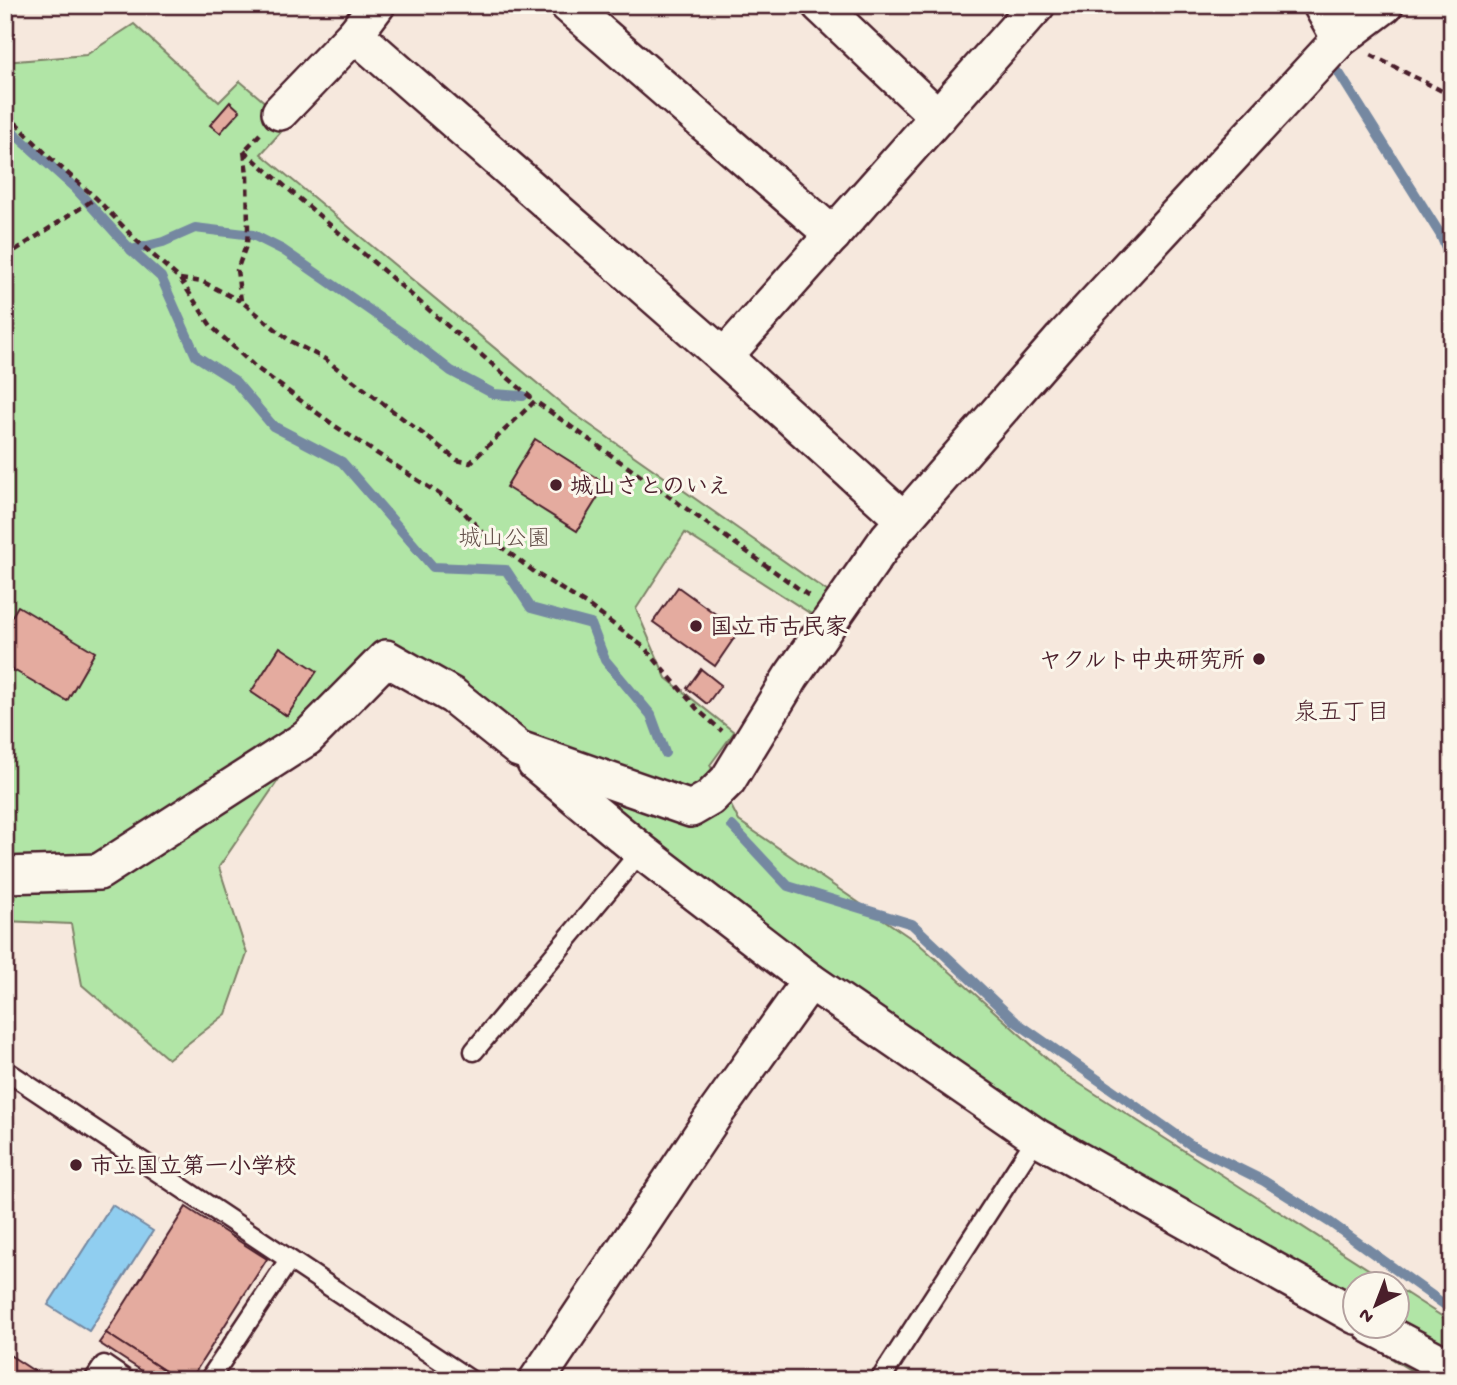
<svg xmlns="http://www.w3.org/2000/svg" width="1457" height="1385" font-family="'Gochi Hand','Klee One',sans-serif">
<rect width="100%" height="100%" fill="#f6e8dd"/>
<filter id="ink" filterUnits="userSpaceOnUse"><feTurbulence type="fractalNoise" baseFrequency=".0143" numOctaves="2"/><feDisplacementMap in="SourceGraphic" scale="14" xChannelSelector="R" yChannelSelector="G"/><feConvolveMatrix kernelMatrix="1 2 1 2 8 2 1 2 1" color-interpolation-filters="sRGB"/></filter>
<g filter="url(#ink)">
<path fill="#b1e5a6" stroke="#7e8268" stroke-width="2" d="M134,24L219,102L240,81L289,123L261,154L573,413L831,594L816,617L685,533L636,609L666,678L734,732L710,765L739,821L918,943L1063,1073L1390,1283L1356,1284V1326H1398V1288L1443,1317L1452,1326V1380H1426L1037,1137L386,658L307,738L219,867L247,954L226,1014L168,1059L82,985L71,924L5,921V62L86,55Z"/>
<path fill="#90cef0" stroke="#7488a1" stroke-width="2" d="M112,1205L153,1231L89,1331L48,1305Z"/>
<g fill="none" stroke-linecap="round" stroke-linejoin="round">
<g stroke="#7488a1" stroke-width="10">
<path d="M1339,73L1440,234L1452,261"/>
<path d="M5,125L75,188L131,250L161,277L196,356L234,380L273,426L342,462L433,567L506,570L531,608L591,624L605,660L651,715L665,753"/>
<path d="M131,250L163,242L195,228L253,235L283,250L401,332L451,371L494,394L523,396"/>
<path d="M732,826L788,886L912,924L1016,1022L1191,1145L1264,1181L1331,1223L1452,1310"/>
</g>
</g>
<g fill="#e4ab9f" stroke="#4a1f2b" stroke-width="2">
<path d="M230,102L240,111L220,133L210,125Z"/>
<path d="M535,439L606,484L577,531L506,487Z"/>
<path d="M678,587L739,631L715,666L653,622Z"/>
<path d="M18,606L95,652L67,701L5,665V628Z"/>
<path d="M280,647L317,671L287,716L251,692Z"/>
<path d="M701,669L721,685L707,704L687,688Z"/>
<path d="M186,1207L267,1259L190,1380H179L106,1333Z"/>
<path d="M106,1333L179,1380H156L99,1343Z"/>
<path d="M5,1352L48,1380H5Z"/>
</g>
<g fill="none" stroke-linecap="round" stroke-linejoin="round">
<defs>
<g id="lane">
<path d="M474,1051L641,851"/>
<path d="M5,1070L470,1380"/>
<path d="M94,1380L104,1365L126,1380"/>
<path d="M209,1380L289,1260"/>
<path d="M880,1380L1037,1137"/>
</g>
<g id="street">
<path d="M568,5L833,235"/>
<path d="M820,5L938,117"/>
<path d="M1321,5L1340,39"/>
<path d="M355,34L724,357L904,520"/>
<path d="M280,112L355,34L377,5"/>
<path d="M724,357L1037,5"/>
<path d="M535,763L641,851L810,981L1037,1137L1356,1316"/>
<path d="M5,875L99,872L307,738L386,658L453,696L519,749L691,809L710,798L728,780L791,677L888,538L1062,339L1340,39L1385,5"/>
<path d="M1372,1326L1442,1363L1452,1371"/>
<path d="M537,1380L715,1114L810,981"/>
</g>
</defs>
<use href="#lane" stroke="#4a1f2b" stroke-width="23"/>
<use href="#street" stroke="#4a1f2b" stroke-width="40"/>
<g stroke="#4a1f2b" stroke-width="4.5" stroke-dasharray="7 5" stroke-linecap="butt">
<path d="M1371,55L1452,96"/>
<path d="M5,116L17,124L50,158L96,198L136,240L180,279L211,326L254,366L335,426L459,507L483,533L537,574L589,606L644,647L698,710L722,731"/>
<path d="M260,134L244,151L247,174L248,228L247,243L237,270L241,301L290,341L325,359L457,460L470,463L535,401L809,596"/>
<path d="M244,151L535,401"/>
<path d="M5,257L96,198"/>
<path d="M180,279L203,282L240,301"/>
</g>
<use href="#lane" stroke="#fbf7ec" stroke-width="18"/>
<use href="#street" stroke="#fbf7ec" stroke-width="35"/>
</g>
</g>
<g fill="#4a1f2b" stroke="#fbf7ec" stroke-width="2.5">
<circle cx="556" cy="485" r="7"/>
<circle cx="696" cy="626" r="7"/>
<circle cx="1259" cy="659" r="7"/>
<circle cx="76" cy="1165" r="7"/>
</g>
<g text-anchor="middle" stroke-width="6" stroke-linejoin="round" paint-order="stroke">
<g font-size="23" font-weight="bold" fill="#4a1f2b" stroke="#fbf7ec" text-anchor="start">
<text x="570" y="493">城山さとのいえ</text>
<text x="710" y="634">国立市古民家</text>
<text x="1245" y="667" text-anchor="end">ヤクルト中央研究所</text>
<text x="90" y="1173">市立国立第一小学校</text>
</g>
<g font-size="23" fill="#64504a" stroke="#fbf7ec">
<text x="504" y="545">城山公園</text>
</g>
<g font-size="24" fill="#4a1f2b" stroke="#fbf7ec">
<text x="1342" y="719">泉五丁目</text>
</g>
</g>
<rect width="1457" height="1385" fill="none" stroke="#fbf7ec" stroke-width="28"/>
<rect x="14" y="14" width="1429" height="1357" fill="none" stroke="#4a1f2b" stroke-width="2.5" filter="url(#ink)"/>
<g transform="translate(1376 1305) rotate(222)"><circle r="33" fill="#fbf7ec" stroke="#b4a19f" stroke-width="2"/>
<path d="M0-5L12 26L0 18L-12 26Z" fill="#4a1f2b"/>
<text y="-10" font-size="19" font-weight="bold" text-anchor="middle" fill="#4a1f2b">N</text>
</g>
</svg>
